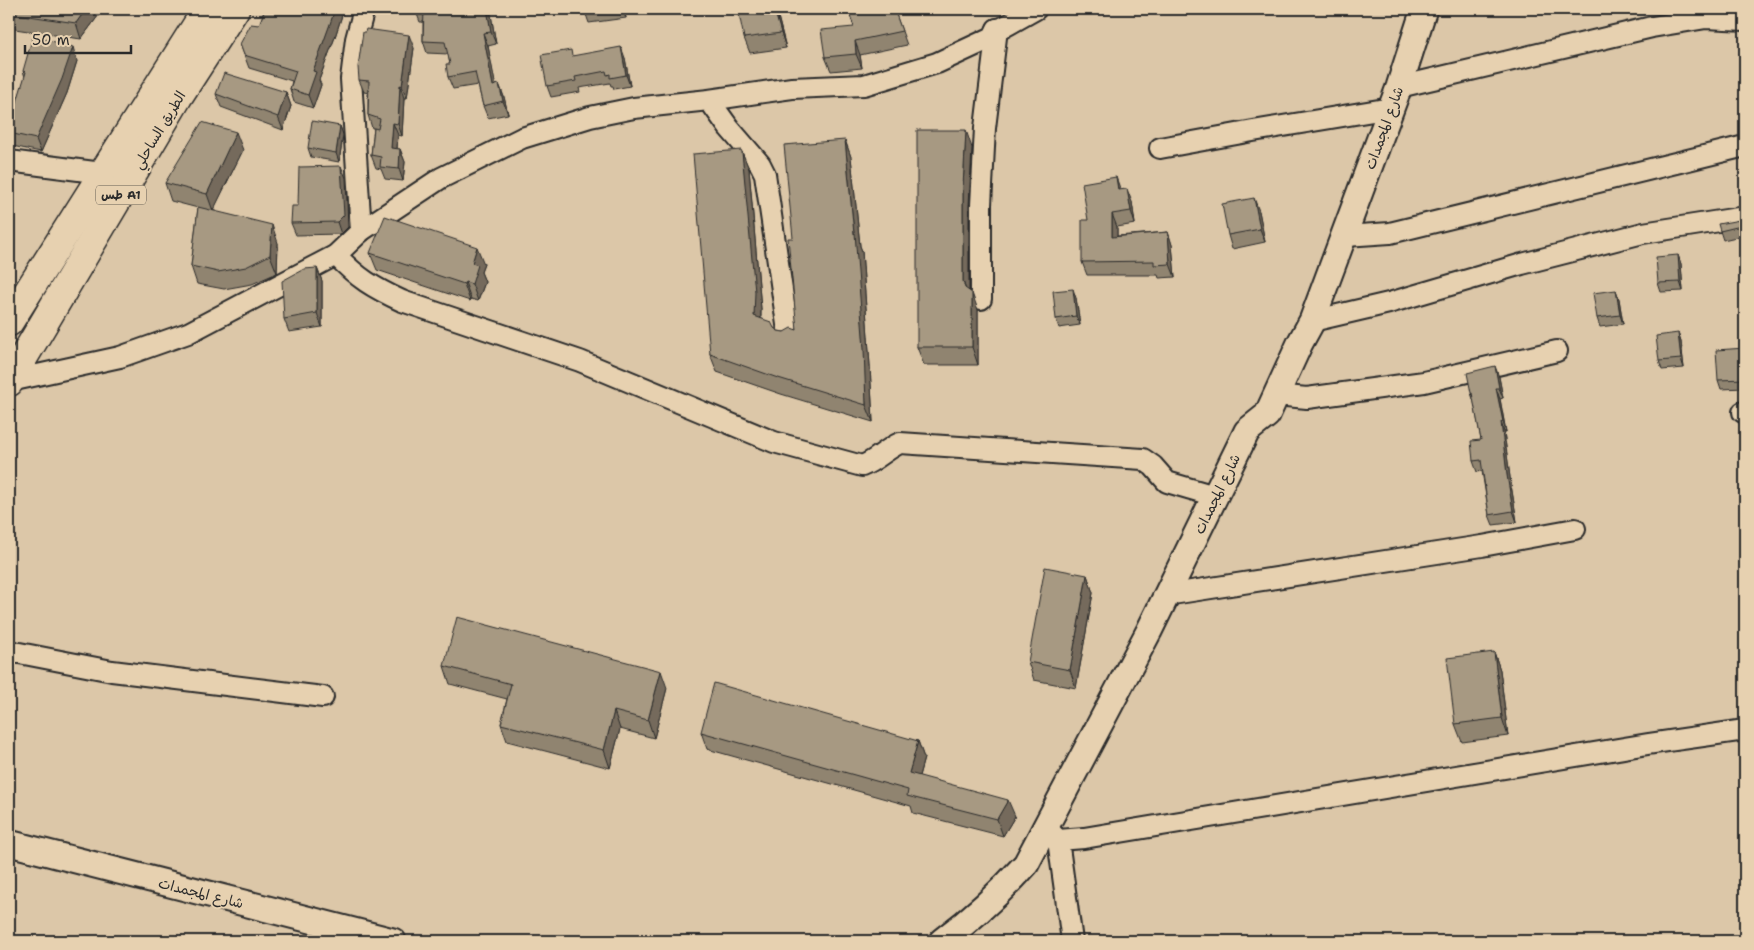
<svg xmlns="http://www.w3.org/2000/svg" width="1754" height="950" font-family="'Shantell Sans','Playpen Sans Arabic',sans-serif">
<rect width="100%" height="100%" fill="#dcc7a8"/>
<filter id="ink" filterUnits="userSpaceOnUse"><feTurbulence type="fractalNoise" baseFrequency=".02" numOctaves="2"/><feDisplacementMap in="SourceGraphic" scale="10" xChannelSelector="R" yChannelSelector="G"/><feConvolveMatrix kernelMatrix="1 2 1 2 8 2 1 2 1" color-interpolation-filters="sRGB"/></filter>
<g filter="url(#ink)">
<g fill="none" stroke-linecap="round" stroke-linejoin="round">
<defs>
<g id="minor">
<path d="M1399,87L1652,27L1706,18L1745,20"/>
<path d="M709,100L729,128L760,164L765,174L789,338"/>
<path d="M1160,148L1253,131L1391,108"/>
<path d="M9,161L102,173"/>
<path d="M361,231L351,79L356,39L364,9"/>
<path d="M1345,236L1390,233L1745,146"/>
<path d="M336,255C357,278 374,288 402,301L580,361L774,442L862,466C876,461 886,449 900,443L1143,459L1153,466L1167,482L1215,496"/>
<path d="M981,299V205L985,128L997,29"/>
<path d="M1312,321L1389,303L1522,264L1643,233L1745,217"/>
<path d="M10,381L120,357L188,333L336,255L361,231L441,178L522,138L590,117L634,108L709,100L792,88L864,85L937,63L993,37L997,29L1002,28L1036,9"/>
<path d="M1276,395L1307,398L1424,382L1557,351"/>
<path d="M1743,412H1745"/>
<path d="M1166,595L1482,546L1575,529"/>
<path d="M9,651L112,671L323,697"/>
<path d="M1046,827L1058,840L1084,838L1648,744L1745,730"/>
<path d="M1058,840L1072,941"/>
</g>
<g id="major">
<path d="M9,843L393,941"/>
<path d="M942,941C973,918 1000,893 1026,864L1149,631L1247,431L1267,415L1300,343L1312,321L1399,87L1424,9"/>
</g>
<g id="highway">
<path d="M9,322L207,9"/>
<path d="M9,382L178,97L235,9"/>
</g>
</defs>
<use href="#minor" stroke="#2b2b2b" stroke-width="24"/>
<use href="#major" stroke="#2b2b2b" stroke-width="29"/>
<use href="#highway" stroke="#2b2b2b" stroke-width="31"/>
<use href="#minor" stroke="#e7d1b0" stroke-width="20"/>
<use href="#major" stroke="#e7d1b0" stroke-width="25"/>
<use href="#highway" stroke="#e7d1b0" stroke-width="28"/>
</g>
<g fill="#908470" stroke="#2b2b2b">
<path d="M11,9H102L101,12L81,39L15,29L9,13Z"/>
<path d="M265,9H344L335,37L319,80L321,85L313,108L294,102L290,89L292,81L249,68L240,44L259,25Z"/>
<path d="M415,9H490L496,44L488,46L495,85L499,84L504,97L508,114L488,118L483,106L478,85L453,89L448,77L450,64L448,54L427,53L423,41V22H420Z"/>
<path d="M584,9H624L626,18L589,23Z"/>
<path d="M776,9L786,48L750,53L744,38Z"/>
<path d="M894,9L907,45L860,55L862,68L831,71L825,57L854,27Z"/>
<path d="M414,48L407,98H404L402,136L398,135L397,149H400L405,162L403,181L385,179L381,169L376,168L371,155L374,128H372L368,115V93L364,92L359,80Z"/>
<path d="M573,56L625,58L630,86L614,89L613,86H611L610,83L579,88L580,92L551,97L547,86Z"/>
<path d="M77,61L67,93L41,152L12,146L9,137V128L25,77L23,71Z"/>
<path d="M286,92L291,106L283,130L221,107L216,94Z"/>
<path d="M340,126L343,135L339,162L311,157L308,148Z"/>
<path d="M845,140L851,157L860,246L862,251L870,366L873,422L781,394L717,372L710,354L742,152L749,169L761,309V318L778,331L784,332L797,330L793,238Z"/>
<path d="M972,148L969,205V291L978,310V365H924L917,347Z"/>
<path d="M243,150L213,210L278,243L277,273L252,284L224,289L197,284L191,266L198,208L171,201L165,183Z"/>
<path d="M346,178L348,227L341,234L296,235L291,223Z"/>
<path d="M1121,190L1132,202L1135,224L1117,227V236L1168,232L1172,245L1175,277L1159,278L1158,275H1087L1082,262Z"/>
<path d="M1259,211L1265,242L1232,249L1228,235Z"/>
<path d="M1745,219V235L1723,240L1720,231Z"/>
<path d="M370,253L484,264L481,272L485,282L478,301L471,299L470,301L377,270Z"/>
<path d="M1678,255L1681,264L1683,291L1661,292L1658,283Z"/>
<path d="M317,268L322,281V327L289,332L284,319Z"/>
<path d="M1616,290L1619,299L1623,324L1600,327L1597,318Z"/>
<path d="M1076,298L1080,325L1059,328L1056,319Z"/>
<path d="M1678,333L1681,342L1684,368L1662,370L1659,361Z"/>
<path d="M1745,350V388L1721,389L1718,380Z"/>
<path d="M1499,377L1503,398L1500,399L1506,432H1504L1511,485L1517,522L1493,525L1489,515L1482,471L1477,472L1473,461L1481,440L1474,402L1471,393Z"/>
<path d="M1087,575L1093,593L1076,688L1034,680L1028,662Z"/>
<path d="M1494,652L1500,670L1508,736L1462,742L1455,724Z"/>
<path d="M444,666L667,688L654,738L620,729L610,768L507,741L501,724L507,699L450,684Z"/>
<path d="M701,732L918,741L924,758L919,776L1015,816L1003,836L913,813L911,806L707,749Z"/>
</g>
<g fill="#756b5b" stroke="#2b2b2b">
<path d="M86,9H102L101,12L81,39L76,23Z"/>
<path d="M335,9H344L335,37L319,80L321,85L313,108L308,95L313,71Z"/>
<path d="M487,9H490L496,44L491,32Z"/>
<path d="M622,9H624L626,18Z"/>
<path d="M774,9H776L786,48L781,33Z"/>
<path d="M483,33L488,46L498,98L493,86Z"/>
<path d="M409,35L414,48L407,98L402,86Z"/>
<path d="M855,41L860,55L862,68L856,54Z"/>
<path d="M73,47L77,61L67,93L41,152L36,139Z"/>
<path d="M621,47L625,58L630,86L626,75Z"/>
<path d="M499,84L504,97L508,114L503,101Z"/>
<path d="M400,85L404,98L402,136L398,124Z"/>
<path d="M286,92L291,106L283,130L278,117Z"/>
<path d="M393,123L398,135L396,161L391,148Z"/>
<path d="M340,126L343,135L339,162L336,153Z"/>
<path d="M966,130L972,148L969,205V299L971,305L963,281V187Z"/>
<path d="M236,132L243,150L213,211L207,194Z"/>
<path d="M845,140L851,157L860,246L862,251L870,366L873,422L866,405L854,234Z"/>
<path d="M400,149L405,162L403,181L399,169Z"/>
<path d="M742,152L749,169L761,309L760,333L754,316Z"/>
<path d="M341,166L346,178L348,227L341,234L337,222Z"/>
<path d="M1116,177L1121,191L1118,190Z"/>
<path d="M1127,189L1132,202L1135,224L1131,211Z"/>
<path d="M1254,198L1259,211L1265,242L1260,229Z"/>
<path d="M1112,214L1117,227V250L1112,237Z"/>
<path d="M272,225L278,243L277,273L270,255Z"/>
<path d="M1168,232L1172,245L1175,277L1170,264Z"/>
<path d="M477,247L484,264L481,272L485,282L478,301L472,284V263Z"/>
<path d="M1678,255L1681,264L1683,291L1680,282Z"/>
<path d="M317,268L322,281V327L317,313Z"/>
<path d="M465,282L471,299L470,301L464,284Z"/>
<path d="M1073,289L1076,298L1080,325L1076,316Z"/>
<path d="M1616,290L1619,299L1623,324L1620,315Z"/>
<path d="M972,293L978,310V365L972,347Z"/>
<path d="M1678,333L1681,342L1684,368L1681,359Z"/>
<path d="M1495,366L1499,377L1503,398L1499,388Z"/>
<path d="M1496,388L1500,399L1506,432L1503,422Z"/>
<path d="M1501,422L1504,432L1511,485L1517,522L1513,511L1507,475Z"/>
<path d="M1087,575L1093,593L1076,688L1070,670Z"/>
<path d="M1494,652L1500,670L1508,736L1502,718Z"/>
<path d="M661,671L667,688L654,738L648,720Z"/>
<path d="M614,711L620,729L610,768L604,750Z"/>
<path d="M918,741L924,758L915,790L909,773Z"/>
<path d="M1008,800L1015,816L1003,836L997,819Z"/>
</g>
<g fill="#a79982" stroke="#2b2b2b">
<path d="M11,9H86L76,23L9,13Z"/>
<path d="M265,9H335L330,24L313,71L316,72L308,95L290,89L296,71L244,55L240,44L251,24L259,25Z"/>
<path d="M415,9H487L491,32L483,33L493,86L499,84L503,101L483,106L475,72L448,77L446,64H450L445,42L423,41L424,9Z"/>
<path d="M738,9H774L781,33L744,38Z"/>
<path d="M848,9H894L902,31L855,41L856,54L825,57L821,30L854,27Z"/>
<path d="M366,29L409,35L402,86L400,85L398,124L393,123L391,148L400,149L399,169L380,167L381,157L371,155L374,128L378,129L380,119L368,115L369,81L359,80L358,67L363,32H365Z"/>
<path d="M33,36L73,47L62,79L36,139L9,133V128L26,72L23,71Z"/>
<path d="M621,47L626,75L610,78V74L607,75L606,71L575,77L576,81L547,86L541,55L571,50L572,56Z"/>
<path d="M224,73L286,92L278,117L216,94Z"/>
<path d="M312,121L340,126L336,153L308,148Z"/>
<path d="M202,122L236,132L207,194L165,183Z"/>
<path d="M917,130H966L963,187V281L965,288L972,293V347H917Z"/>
<path d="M845,140L854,234L855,233L864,349L866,405L775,377L710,354L693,154L741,150L742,152L755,292L754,316L771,322L774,328L778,331L784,332L791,328L797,330L788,238H793L784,145Z"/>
<path d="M341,166L344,215L337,222L291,223L292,206H298L299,167Z"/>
<path d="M1116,177L1118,190L1127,189L1131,211L1112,214V237L1168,232L1170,264L1154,265V261L1082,262V220H1088L1082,183Z"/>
<path d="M1254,198L1260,229L1228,235L1222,204Z"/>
<path d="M198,207L272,225L270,255L246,267L218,272L191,266Z"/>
<path d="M385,216L477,247L472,263L478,265L472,284L465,282L464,284L370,253Z"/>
<path d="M1745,219V225L1720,231L1718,224Z"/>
<path d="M1678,255L1680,282L1658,283L1656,257Z"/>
<path d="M317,268V313L284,319L282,281L304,269Z"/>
<path d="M1073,289L1076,316L1056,319L1053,291Z"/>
<path d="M1616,290L1620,315L1597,318L1593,293Z"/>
<path d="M1678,333L1681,359L1659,361L1656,336Z"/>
<path d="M1745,348V379L1718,380L1716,350Z"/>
<path d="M1495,366L1499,388H1496L1503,422H1501L1507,475L1513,511L1489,515L1481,460L1473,461L1471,441L1481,440L1472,393H1471L1467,373Z"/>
<path d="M1045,567L1087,575L1070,670L1028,662Z"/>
<path d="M457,617L661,671L648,720L614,711L604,750L501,724L511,684L444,666Z"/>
<path d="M1494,652L1502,718L1455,724L1447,658Z"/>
<path d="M714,683L918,741L909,773L1008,800L997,819L907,796L908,790L701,732Z"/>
</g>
</g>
<g text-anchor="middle" stroke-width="4" stroke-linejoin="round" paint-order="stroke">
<rect fill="#e7d1b0" stroke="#635d53" stroke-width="1" x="96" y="185.5" width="50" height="19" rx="4"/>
<g font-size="12" font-weight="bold" fill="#2b2b2b">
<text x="121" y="199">طس A1</text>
</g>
<g font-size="14" fill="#2b2b2b" stroke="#e7d1b0">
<text transform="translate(1384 128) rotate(-70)" y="5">شارع المجمدات</text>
<text transform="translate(159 130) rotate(-59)" y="5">الطريق الساحلي</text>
<text transform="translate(1217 494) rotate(-64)" y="5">شارع المجمدات</text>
<text transform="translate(201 893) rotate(14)" y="5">شارع المجمدات</text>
</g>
</g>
<rect width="1754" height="950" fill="none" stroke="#e7d1b0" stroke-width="30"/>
<rect x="15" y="15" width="1724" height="920" fill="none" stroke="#2b2b2b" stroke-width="2" filter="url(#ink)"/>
<path d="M25 45v8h106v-8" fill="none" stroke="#2b2b2b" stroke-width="2.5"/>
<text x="32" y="45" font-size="15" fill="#2b2b2b" stroke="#e7d1b0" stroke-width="4" paint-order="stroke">50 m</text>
</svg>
